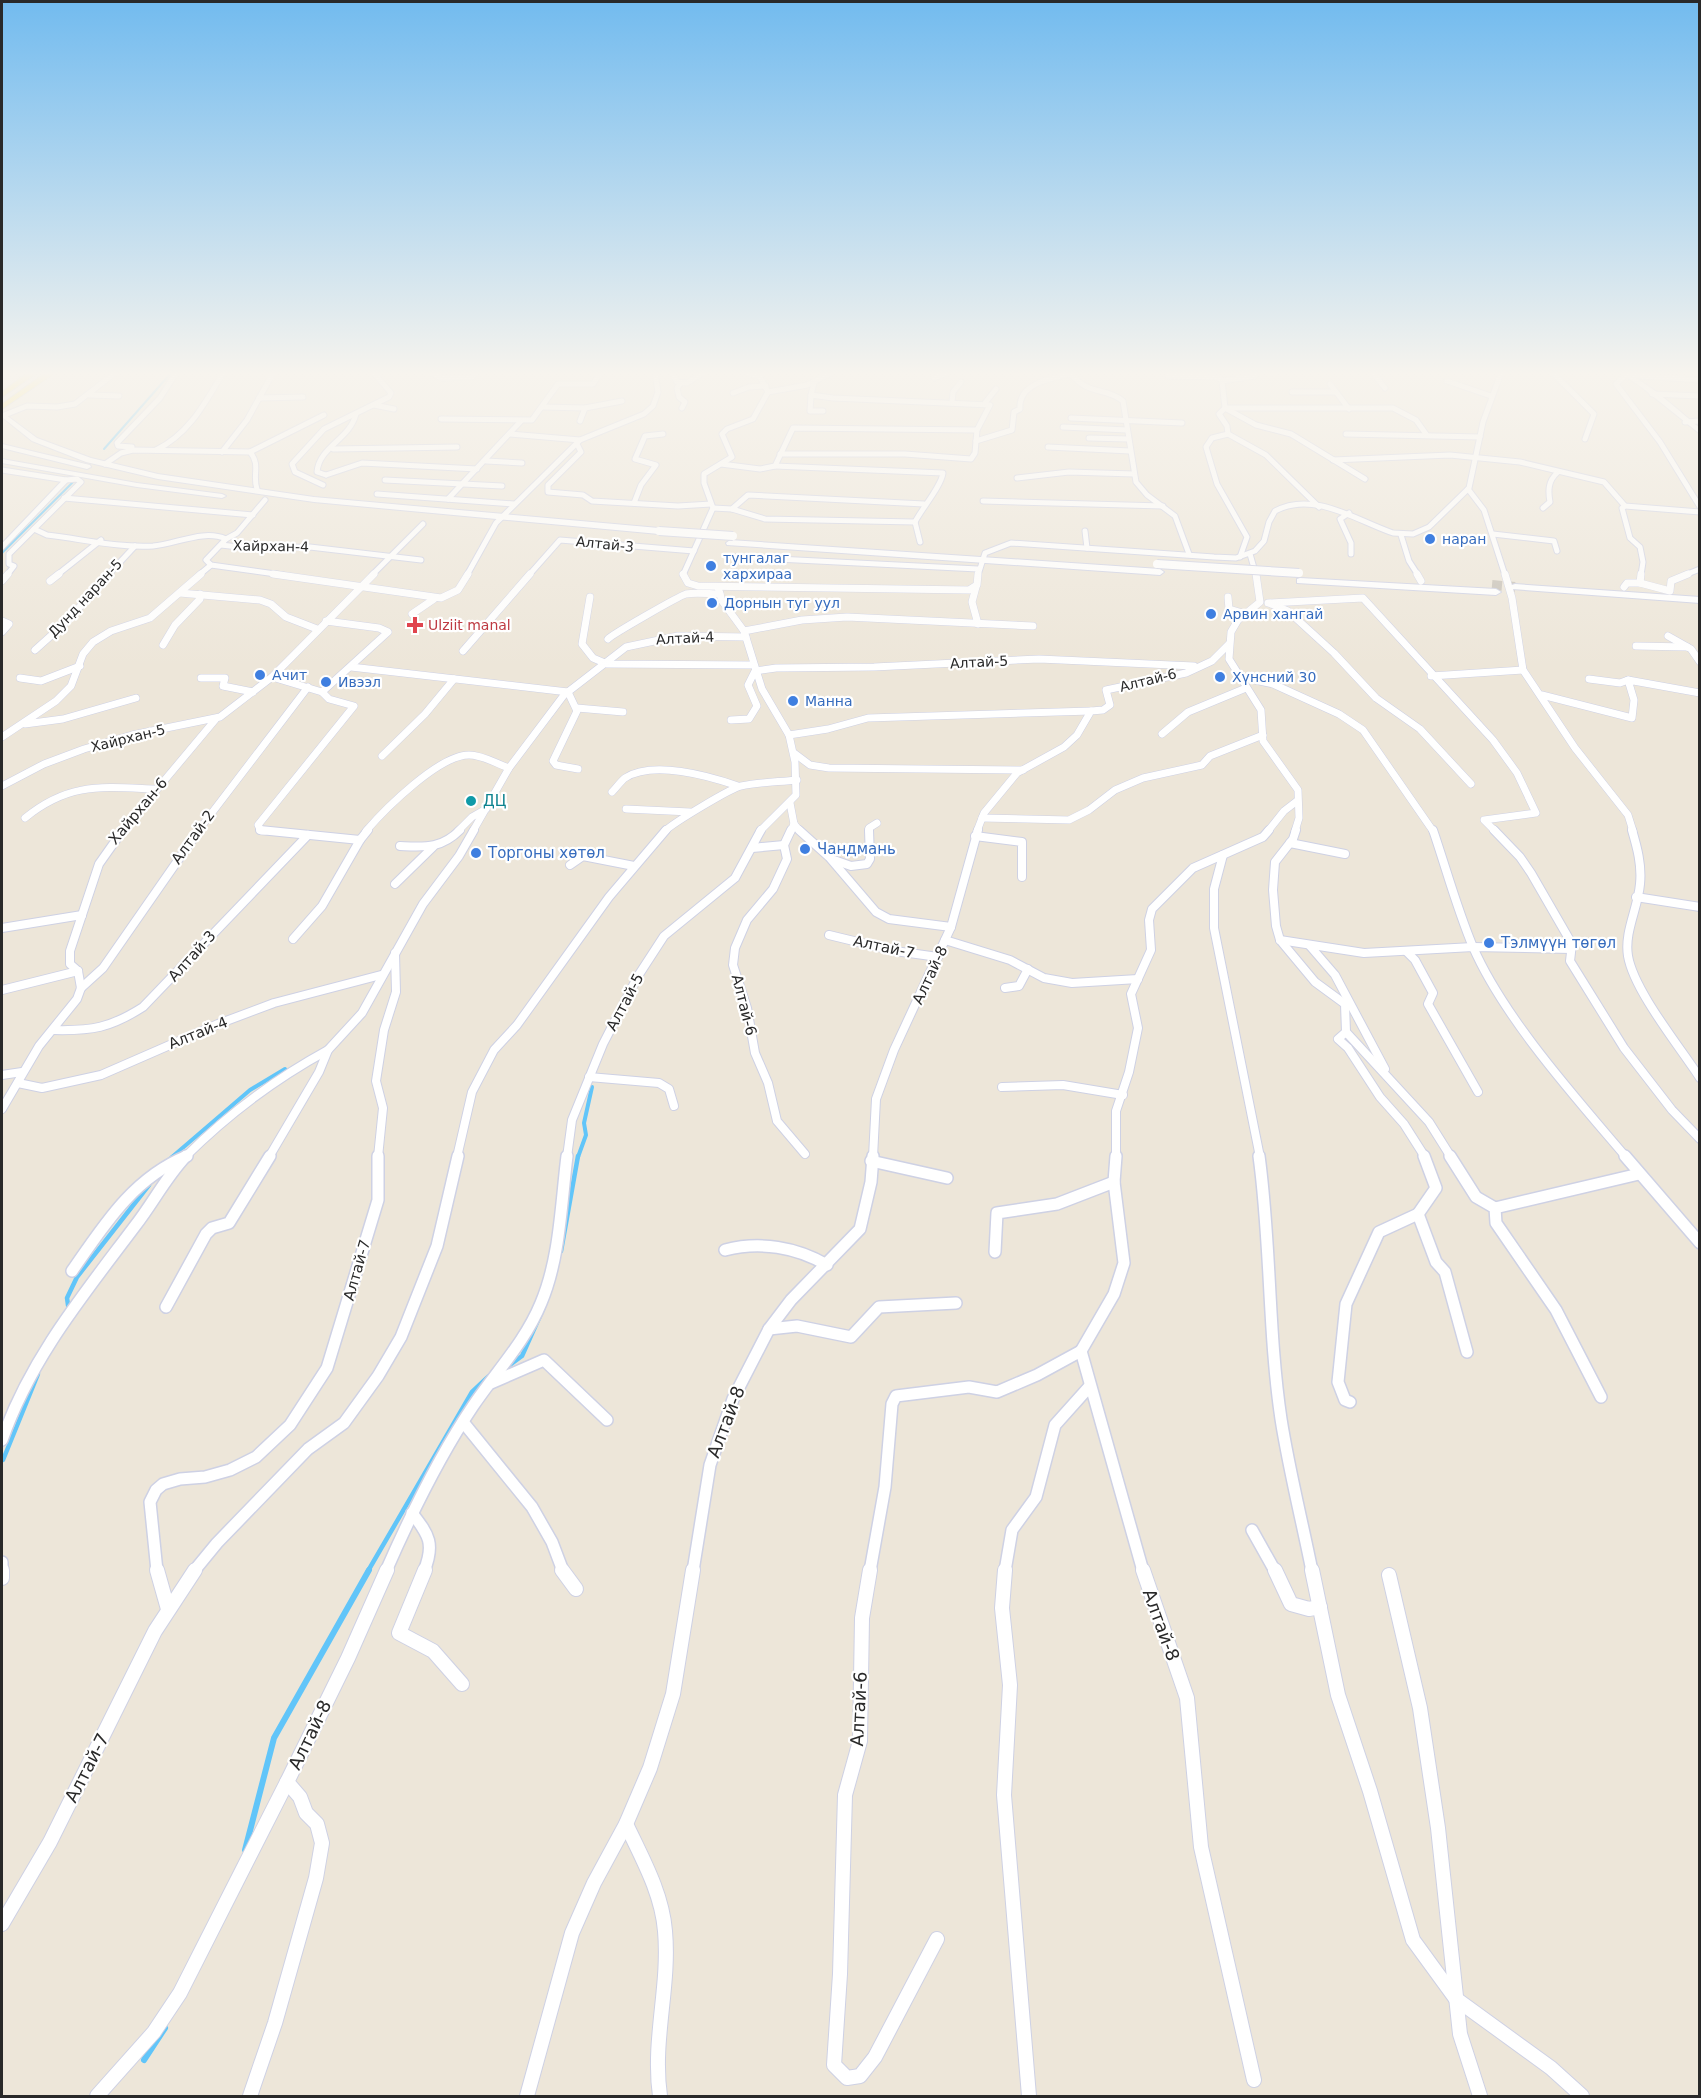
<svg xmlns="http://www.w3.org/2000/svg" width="1701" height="2098" font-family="'DejaVu Sans',sans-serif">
<rect width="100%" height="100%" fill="#ede6d9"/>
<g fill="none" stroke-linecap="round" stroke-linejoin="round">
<g stroke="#61c5f9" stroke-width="2">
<path d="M104,449L171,373"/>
<path d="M2,553L74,481"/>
</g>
<g stroke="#61c5f9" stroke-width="4">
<path d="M172,1157L250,1090L285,1069"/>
<path d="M578,1157L586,1135L584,1123L592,1087"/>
</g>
<g stroke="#61c5f9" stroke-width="4.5">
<path d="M166,1162L174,1156"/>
<path d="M561,1251L578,1156"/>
<path d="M69,1312L67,1298L77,1277L149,1185"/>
<path d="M507,1367L522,1356L543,1309"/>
<path d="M3,1460L38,1374"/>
<path d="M368,1571L472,1392L489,1376"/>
</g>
<g stroke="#61c5f9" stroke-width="6">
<path d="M245,1850L274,1738L369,1570"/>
<path d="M144,2060L165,2028"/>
</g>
<path stroke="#c6c0b6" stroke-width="10" stroke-dasharray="10 5" stroke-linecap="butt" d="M1492,585L1515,587"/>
<defs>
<g id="minor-far4">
<path d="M432,373L441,378L472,377L476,373"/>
<path d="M672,373L677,382L687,383L703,373"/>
<path d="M1070,373C1090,397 1104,386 1123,401L1136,482L1147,495L1175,516L1189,554"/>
<path d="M1373,373L1385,388"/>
<path d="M1553,373L1594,414L1585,439"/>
<path d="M1168,376L1218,377L1222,381L1225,408H1393L1416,420L1426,434"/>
<path d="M934,378L947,373"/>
<path d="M1700,380L1626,375L1616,384L1660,442L1700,507"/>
<path d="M1222,381L1255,376"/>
<path d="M1447,381L1491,396"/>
<path d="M681,383L677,388L679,397L685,402L682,408"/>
<path d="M1330,384L1349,409"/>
<path d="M768,392L807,385L831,373"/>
<path d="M1292,392H1335"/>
<path d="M733,393L749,387L766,386"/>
<path d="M1652,394L1700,396"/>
<path d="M90,395L119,396"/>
<path d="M811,395L810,411H823"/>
<path d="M259,398L303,397"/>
<path d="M952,402L953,392L961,382"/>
<path d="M985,403L996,389"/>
<path d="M374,405L394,409"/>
<path d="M543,407L585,408L622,401"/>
<path d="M2,416L27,406L57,407L75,404L115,373"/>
<path d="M1071,418L1182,423"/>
<path d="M441,419L532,420L558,384H593L600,373"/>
<path d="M580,421L585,408"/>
<path d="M1685,422L1700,421"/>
<path d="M1063,427L1127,430"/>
<path d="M510,434L580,440"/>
<path d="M1228,434L1266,455L1319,507"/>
<path d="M1346,434L1480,437"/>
<path d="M1089,438L1128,439"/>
<path d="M976,441L1012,430L1014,412L1020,409C1018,384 1050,378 1070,374"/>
<path d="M577,444L581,452L548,485V492L583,495L592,501L678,506L711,504"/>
<path d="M132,447L118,446L117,443L160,398L176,373"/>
<path d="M1048,447L1130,451"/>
<path d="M333,449L457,447"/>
<path d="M156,450C189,434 205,403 223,373"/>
<path d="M222,452L247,420L273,373"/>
<path d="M780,454H905L971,459L975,453L977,430L990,405L833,398L811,395L814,383"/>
<path d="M1333,460L1450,455L1520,462L1604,482L1625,506L1700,512"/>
<path d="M486,461L522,463"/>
<path d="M105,464L121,453L133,450L250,452"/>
<path d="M721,464L760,469L775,466L793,428L977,430"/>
<path d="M775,466L943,473C941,487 922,508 915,522"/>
<path d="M2,470L66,480"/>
<path d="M326,475L362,463L477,469"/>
<path d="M326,475L317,472C319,447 350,439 356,414"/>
<path d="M1017,478L1069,472L1134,474"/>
<path d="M385,480L502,486"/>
<path d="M323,485L295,472L292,464L324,429L389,397L391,393L374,373"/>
<path d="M257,489C252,475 261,465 250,452L324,415"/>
<path d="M1468,489L1484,510L1505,575"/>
<path d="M377,494L514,504"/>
<path d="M64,498L253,515"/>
<path d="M448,499L521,421"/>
<path d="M983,501L1163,506"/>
<path d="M634,503L641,485L656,465L635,459L645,436L663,434"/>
<path d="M1625,506L1622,508L1630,538L1640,547L1643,562L1641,575"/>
<path d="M713,508L732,509L748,495L924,504"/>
<path d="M1543,508L1550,502C1548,491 1548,481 1557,473"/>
<path d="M732,509L765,519L915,522"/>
<path d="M1349,513L1340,519L1351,543V554"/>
<path d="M915,522L920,542"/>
<path d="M34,529L47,535C82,539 118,548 153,546C177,544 203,529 226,539L206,560L211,565L283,575"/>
<path d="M1085,531L1087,548"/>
<path d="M1493,534L1554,541L1557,551"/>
<path d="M1401,535L1409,561L1418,575"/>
<path d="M226,539L237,533L265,500"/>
<path d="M221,545L247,548L310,547L421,560"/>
<path d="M2,547L66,480L77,479L81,482L9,554V564L14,566L7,575"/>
<path d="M1250,554L1256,575"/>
<path d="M735,557L978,569"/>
<path d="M1240,557L1247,537L1217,484L1206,447L1212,438L1228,434L1227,426L1219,414L1225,408L1256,425L1291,434L1365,479"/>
<path d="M57,575L101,540"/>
<path d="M108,575L135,546"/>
<path d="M199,575L211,565"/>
<path d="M372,575L423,524"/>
<path d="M467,575L496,523L580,440L644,414L653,406L658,392L655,373"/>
<path d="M529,575L560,540L694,551"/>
<path d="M683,575L713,508L704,483V474L732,457L722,434L727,429L753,419L768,392L760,377L747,373"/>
<path d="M978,575L985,553L1011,543L1214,557L1236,558L1255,551L1264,541L1269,522L1275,511C1314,490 1357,521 1393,533L1413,534L1429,527L1469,488L1483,422L1501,373"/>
<path d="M1685,575L1700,569"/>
</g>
<g id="minor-far3">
<path d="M273,574L441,598L458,590L468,574"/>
<path d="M683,574L688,583L698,586L969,590L977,585L978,574"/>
<path d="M1256,574L1260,602L1238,620L1231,632L1229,659L1261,710L1263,741L1298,790L1299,818L1295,831"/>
<path d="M1417,574L1421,581"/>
<path d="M1505,574L1512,598L1523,670L1575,748L1628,815L1633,831"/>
<path d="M2,581L8,574"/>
<path d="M50,581L59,574"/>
<path d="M1640,583L1670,591L1671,581L1688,574"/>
<path d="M718,587L722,601L744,631L762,689L789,735L795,762L796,795L760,831"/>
<path d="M976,587L972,602L978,624"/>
<path d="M1624,587L1627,583H1640L1641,574"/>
<path d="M180,593L260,600L271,604L286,617L317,629"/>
<path d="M590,597L582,644L593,658L607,664L753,665"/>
<path d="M1228,597L1229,609L1246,614"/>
<path d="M1268,603L1363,598L1493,740L1517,773L1536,813L1484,820L1495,831"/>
<path d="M1271,604L1288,611L1334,653L1376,698L1420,729L1471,784"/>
<path d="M412,614L434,599"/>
<path d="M2,621L9,624L2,632"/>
<path d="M744,631L802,620L847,617L1033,626"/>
<path d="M1668,636L1691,649L1700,662"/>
<path d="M608,639C611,635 679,596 686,594C696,592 710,594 720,594"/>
<path d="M163,645L175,625L200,599V594"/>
<path d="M1636,646L1687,647"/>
<path d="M35,650L64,624L110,574"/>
<path d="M463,651L530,574"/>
<path d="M351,667L568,692"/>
<path d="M1431,676L1523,670"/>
<path d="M1240,677L1273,684L1339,714L1363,730L1433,831"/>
<path d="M20,678L41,681L80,666"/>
<path d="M201,678H225L223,686L253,692"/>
<path d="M1589,679L1620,683L1628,680"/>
<path d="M322,692L388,632L379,628L326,621"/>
<path d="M568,692L577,711L553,761L556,765L578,769"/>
<path d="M1542,695L1632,718L1634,700L1628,680L1700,693"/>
<path d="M577,708L623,712"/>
<path d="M731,720L749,719L757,706L748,685L755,671L776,668L874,667L1039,659L1194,666"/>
<path d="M25,724L63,719L136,698"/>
<path d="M1162,734L1188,712L1246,688"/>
<path d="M789,735L828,729L868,718L1091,711"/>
<path d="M2,737L56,701L71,686L83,654L93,642L111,631L150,618L201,574"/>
<path d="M794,753L810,765L829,768L1023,770"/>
<path d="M382,756L425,714L454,679"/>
<path d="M2,786L44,764L84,749L132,735L220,717L272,677L374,574"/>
<path d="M612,792C616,788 620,782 625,778C653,760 709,776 738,786"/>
<path d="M790,803L794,824L800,831"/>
<path d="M626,809L690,812"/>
<path d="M25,818C69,782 102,787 155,789"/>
<path d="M982,818L1069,820L1089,810L1115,790L1143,778L1202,765L1210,756L1263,735"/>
<path d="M122,831L215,720"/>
<path d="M198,831L308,687"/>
<path d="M265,831H261L258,825L354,706L329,699L322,692L272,677"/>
<path d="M366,831C385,809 439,755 469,755C483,755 497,764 509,768"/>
<path d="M458,831L472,817L486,809"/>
<path d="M473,831L509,768L564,695L626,647L678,636L746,637"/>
<path d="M665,831C673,823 731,788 741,786C759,782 779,782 797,780"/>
<path d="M791,831L794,824"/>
<path d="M869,831V828L877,823"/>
<path d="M977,831L984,813L1017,773L1064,747L1077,735L1091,711L1103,710L1110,705L1106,690L1186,673L1212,661L1229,644"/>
<path d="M1268,831L1284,811L1297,801"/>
</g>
<g id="minor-far2">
<path d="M260,830L360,840L368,830"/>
<path d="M791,830L784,845L787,859L773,889L747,920L735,948L733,965L747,1008L755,1053L768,1083L777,1121L805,1154"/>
<path d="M799,830L829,857L876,912L889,919L951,927"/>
<path d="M1296,830L1293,839L1275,862L1273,890L1276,926L1280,940L1315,982L1345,1004L1346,1032L1429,1122L1451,1157"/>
<path d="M1433,830C1446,868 1457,909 1473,947C1504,1018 1575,1097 1626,1157"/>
<path d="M1494,830L1520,857L1531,873L1572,944L1570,961L1624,1048L1672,1110L1700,1139"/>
<path d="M1632,830C1637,847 1642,865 1640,884C1638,908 1624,932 1628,956C1634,991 1680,1047 1700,1078"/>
<path d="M975,836L1022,842V877"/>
<path d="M1290,843L1345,854"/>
<path d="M400,846C425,847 441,849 460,830"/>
<path d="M752,848L784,845"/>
<path d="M1223,855L1214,889V928L1260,1157"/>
<path d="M834,860L851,866L867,864L870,859L869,830"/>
<path d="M570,865L583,856L634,866"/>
<path d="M395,884L433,847"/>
<path d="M1636,897L1700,907"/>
<path d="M2,928L82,915"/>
<path d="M829,935L895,951L938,957"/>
<path d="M293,939L322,906L360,840"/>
<path d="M945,940L1010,960L1044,978L1072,983L1138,979"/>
<path d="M1280,940L1364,953L1473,947L1571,949"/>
<path d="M1310,946L1335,975L1385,1069"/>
<path d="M1407,952L1415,960L1433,993L1428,1004L1478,1092"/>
<path d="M78,971L70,964V951L99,864L123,830"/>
<path d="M81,988L103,968L199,830"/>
<path d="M1005,988L1019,986L1028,969"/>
<path d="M2,990L78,971"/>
<path d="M53,1030C92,1031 110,1028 143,1007L308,835"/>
<path d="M1346,1032L1338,1039L1348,1048L1380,1097L1404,1124L1425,1157"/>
<path d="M2,1075L22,1072"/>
<path d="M589,1077L659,1083L669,1089L674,1106"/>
<path d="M18,1083L42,1088L101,1075L218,1024L274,1003L381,975"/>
<path d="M1002,1087L1063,1085L1123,1095"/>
<path d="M2,1109L39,1046L77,999L81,988L78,971"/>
<path d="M183,1157L188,1155"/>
<path d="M185,1157C228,1114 275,1079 328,1050"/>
<path d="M269,1157L319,1072L328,1050L362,1013L423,904L459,856L474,830"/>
<path d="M378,1157L383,1108L376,1081L384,1030L396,992L395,953"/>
<path d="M457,1157L472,1092L494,1050L517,1025L609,897L666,830"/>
<path d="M567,1157L572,1120L603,1044L638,976L664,936L735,878L761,830"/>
<path d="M873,1157L876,1099L894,1050L951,927L978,830"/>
<path d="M1116,1157V1111L1129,1072L1138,1028L1131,994L1151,950L1149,920L1152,909L1193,868L1263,837L1269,830"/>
</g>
<g id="minor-far1">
<path d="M1116,1156L1114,1182L1124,1263L1114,1294L1081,1351L1143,1571"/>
<path d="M1259,1156C1271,1243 1268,1332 1281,1419C1289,1470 1302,1521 1312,1571"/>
<path d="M1450,1156L1476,1197L1495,1208L1496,1223L1556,1310L1601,1397"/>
<path d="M1625,1156L1700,1243"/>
<path d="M871,1161L947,1178"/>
<path d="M1495,1208L1639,1174"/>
<path d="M1418,1214L1436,1262L1445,1272L1467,1352"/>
<path d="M725,1250C760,1241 796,1247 827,1265"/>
<path d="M995,1252L997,1213L1057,1204L1114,1182"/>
<path d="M72,1271C104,1225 133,1178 187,1156"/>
<path d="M166,1307L206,1234L212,1228L229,1223L270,1156"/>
<path d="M769,1329L797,1326L851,1337L879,1307L956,1303"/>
<path d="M491,1383L544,1360L607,1420"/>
<path d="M1350,1402L1345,1400L1338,1382L1346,1304L1379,1232L1418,1214L1436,1188L1424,1156"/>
<path d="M463,1422L532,1507L552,1542L563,1571"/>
<path d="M2,1440C30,1359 84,1294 135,1226C153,1203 166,1177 186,1156"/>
<path d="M412,1513C429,1535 435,1544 424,1571"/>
<path d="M1252,1530L1275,1571"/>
<path d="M2,1562V1571"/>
<path d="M157,1571L150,1502L156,1490L163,1484L180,1479L205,1477L230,1470L256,1457L290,1425L327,1368L378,1200V1156"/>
<path d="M194,1571L217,1543L308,1449L344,1423L378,1376L401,1337L437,1246L458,1156"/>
<path d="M386,1571C411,1514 438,1458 473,1406C496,1372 525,1342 541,1303C560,1258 561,1204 567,1156"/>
<path d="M693,1571L710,1465L733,1399L769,1329L791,1300L860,1229L871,1182L873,1156"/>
<path d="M870,1571L885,1487L892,1404L896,1396L969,1387L997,1392L1037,1375L1081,1351"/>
<path d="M1005,1571L1012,1530L1036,1497L1055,1425L1089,1387"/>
</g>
<g id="minor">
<path d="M2,1570V1578"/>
<path d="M157,1570L168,1609"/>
<path d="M425,1570L399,1633L433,1651L462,1684"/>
<path d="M562,1570L576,1589"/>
<path d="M870,1570L862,1618L860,1741L845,1795L840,1974L834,2065L847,2078L860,2076L875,2057L937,1939"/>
<path d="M1005,1570L1002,1608L1010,1685L1004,1795L1029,2096"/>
<path d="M1143,1570L1187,1698L1201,1847L1254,2080"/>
<path d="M1275,1570L1291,1604L1309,1609L1320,1607"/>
<path d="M1312,1570L1338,1695L1370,1791L1413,1940L1456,1999L1551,2068L1582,2096"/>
<path d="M1389,1575L1420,1708L1438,1828L1460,2034L1480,2096"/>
<path d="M626,1824C642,1858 662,1893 665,1931C670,1987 652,2040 660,2096"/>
<path d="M2,1924L50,1842L155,1631L195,1570"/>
<path d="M97,2096L154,2032L180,1993L287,1782"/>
<path d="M250,2096L275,2023L316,1878L322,1843L317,1824L306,1813L300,1797L287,1782L348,1658L387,1570"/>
<path d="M527,2096L572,1933L594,1883L626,1824L650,1768L673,1694L693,1570"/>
</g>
<path id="tertiary" d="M1620,373C1640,373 1683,415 1700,428V434L1640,386Z"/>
<g id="secondary">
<path d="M2,412L37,438L91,458L158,474L314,497L659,528L663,531L659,534L314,502L158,479L86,462L32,441L2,417Z"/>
<path d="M2,444L90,465L91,467L87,469L2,448Z"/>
<path d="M2,459L137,483L222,494L226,496L222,498L137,487L2,463Z"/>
<path d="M730,540L1160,569L1164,572L1160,575L727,545L726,543Z"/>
<path d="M1300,578L1496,589L1501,592L1496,595L1297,583V579Z"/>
<path d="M1515,584L1700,597V603L1512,589V585Z"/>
</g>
<g id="primary">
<path d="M27,373H37L2,397V392Z"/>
<path d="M45,373H55L2,409V404Z"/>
</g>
</defs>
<use href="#minor-far4" stroke="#ced1e4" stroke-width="7"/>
<use href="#minor-far3" stroke="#ced1e4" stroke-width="8"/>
<use href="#minor-far2" stroke="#ced1e4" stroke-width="10"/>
<use href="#minor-far1" stroke="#ced1e4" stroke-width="14"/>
<use href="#minor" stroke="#ced1e4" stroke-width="16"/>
<use href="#tertiary" stroke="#ced1e4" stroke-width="2"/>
<use href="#secondary" stroke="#ced1e4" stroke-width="2"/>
<use href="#primary" stroke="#c7c7c7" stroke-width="2"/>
<use href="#minor-far4" stroke="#fff" stroke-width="5"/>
<use href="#minor-far3" stroke="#fff" stroke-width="7"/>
<use href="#minor-far2" stroke="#fff" stroke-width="8"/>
<use href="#minor-far1" stroke="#fff" stroke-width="11"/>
<use href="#minor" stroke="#fff" stroke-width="14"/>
<use href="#tertiary" fill="#fff" fill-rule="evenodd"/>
<use href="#secondary" fill="#fff" fill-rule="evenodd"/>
<use href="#primary" fill="#fde24e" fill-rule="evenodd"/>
<defs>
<g id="secondary-bridge">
<path d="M659,531L733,536"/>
<path d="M1157,564L1299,573"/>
</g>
</defs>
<use href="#secondary-bridge" stroke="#ced1e4" stroke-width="10" stroke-linecap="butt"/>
<use href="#secondary-bridge" stroke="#fff" stroke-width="8"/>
</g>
<linearGradient id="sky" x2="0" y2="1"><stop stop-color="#72bbef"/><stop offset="0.56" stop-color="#f7f4ee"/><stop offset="1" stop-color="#f7f4ee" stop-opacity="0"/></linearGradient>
<rect width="1701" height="667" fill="url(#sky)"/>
<g fill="#3f7fe0" stroke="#fff" stroke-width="2">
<circle cx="1430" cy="539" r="6"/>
<circle cx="711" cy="566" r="6"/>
<circle cx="712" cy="603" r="6"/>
<circle cx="1211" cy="614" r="6"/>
<circle cx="260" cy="675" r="6"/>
<circle cx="1220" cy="677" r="6"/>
<circle cx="326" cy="682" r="6"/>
<circle cx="793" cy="701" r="6"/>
<circle cx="805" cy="849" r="6"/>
<circle cx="476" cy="853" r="6"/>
<circle cx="1489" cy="943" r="6"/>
</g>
<path fill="#e0444e" stroke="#fff" stroke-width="2" d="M412 616h6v6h6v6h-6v6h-6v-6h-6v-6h6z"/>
<circle fill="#0f9aa8" stroke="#fff" stroke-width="2" cx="471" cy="801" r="6"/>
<g text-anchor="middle" stroke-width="4.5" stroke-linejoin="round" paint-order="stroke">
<g font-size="14" fill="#366cbe" stroke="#fff" text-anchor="start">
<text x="1442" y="544">наран</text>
<text x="723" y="563">тунгалаг<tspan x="723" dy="16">хархираа</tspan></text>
<text x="724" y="608">Дорнын туг уул</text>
<text x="1223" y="619">Арвин хангай</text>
<text x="272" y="680">Ачит</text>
<text x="1232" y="682">Хүнсний 30</text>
<text x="338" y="687">Ивээл</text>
<text x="805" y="706">Манна</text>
</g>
<g font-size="14" fill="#292929" stroke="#fff">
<text transform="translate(605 544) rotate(6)" y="5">Алтай-3</text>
<text transform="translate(271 546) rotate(1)" y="5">Хайрхан-4</text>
<text transform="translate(85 598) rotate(-47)" y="5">Дунд наран-5</text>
<text transform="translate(685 638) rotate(-3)" y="5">Алтай-4</text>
<text transform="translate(979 662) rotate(-3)" y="5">Алтай-5</text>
<text transform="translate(1148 680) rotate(-14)" y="5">Алтай-6</text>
<text transform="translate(128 738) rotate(-14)" y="5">Хайрхан-5</text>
</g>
<g font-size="14" fill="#be3a42" stroke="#fff" text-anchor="start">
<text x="428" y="630">Ulziit manal</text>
</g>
<g font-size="15" fill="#0d838f" stroke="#fff" text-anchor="start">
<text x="483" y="806">ДЦ</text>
</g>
<g font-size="15" fill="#292929" stroke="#fff">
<text transform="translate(138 811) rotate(-50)" y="5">Хайрхан-6</text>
<text transform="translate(193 837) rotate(-54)" y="5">Алтай-2</text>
<text transform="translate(884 947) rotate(12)" y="5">Алтай-7</text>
<text transform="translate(192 956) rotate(-48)" y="5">Алтай-3</text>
<text transform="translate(930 975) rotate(-65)" y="5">Алтай-8</text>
<text transform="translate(625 1002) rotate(-62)" y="5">Алтай-5</text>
<text transform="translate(744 1005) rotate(76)" y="5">Алтай-6</text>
<text transform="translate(198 1033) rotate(-22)" y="5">Алтай-4</text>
<text transform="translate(357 1270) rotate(-74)" y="5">Алтай-7</text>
</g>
<g font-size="15" fill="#366cbe" stroke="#fff" text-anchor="start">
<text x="817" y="854">Чандмань</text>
<text x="488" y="858">Торгоны хөтөл</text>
<text x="1501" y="948">Тэлмүүн төгөл</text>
</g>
<g font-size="18" fill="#292929" stroke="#fff">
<text transform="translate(726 1422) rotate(-69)" y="6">Алтай-8</text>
<text transform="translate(1161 1625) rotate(70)" y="6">Алтай-8</text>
<text transform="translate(859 1709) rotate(-87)" y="6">Алтай-6</text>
<text transform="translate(310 1735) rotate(-64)" y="6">Алтай-8</text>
<text transform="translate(87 1768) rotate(-63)" y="6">Алтай-7</text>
</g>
</g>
<rect width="1701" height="2098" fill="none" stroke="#292929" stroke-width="6"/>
</svg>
